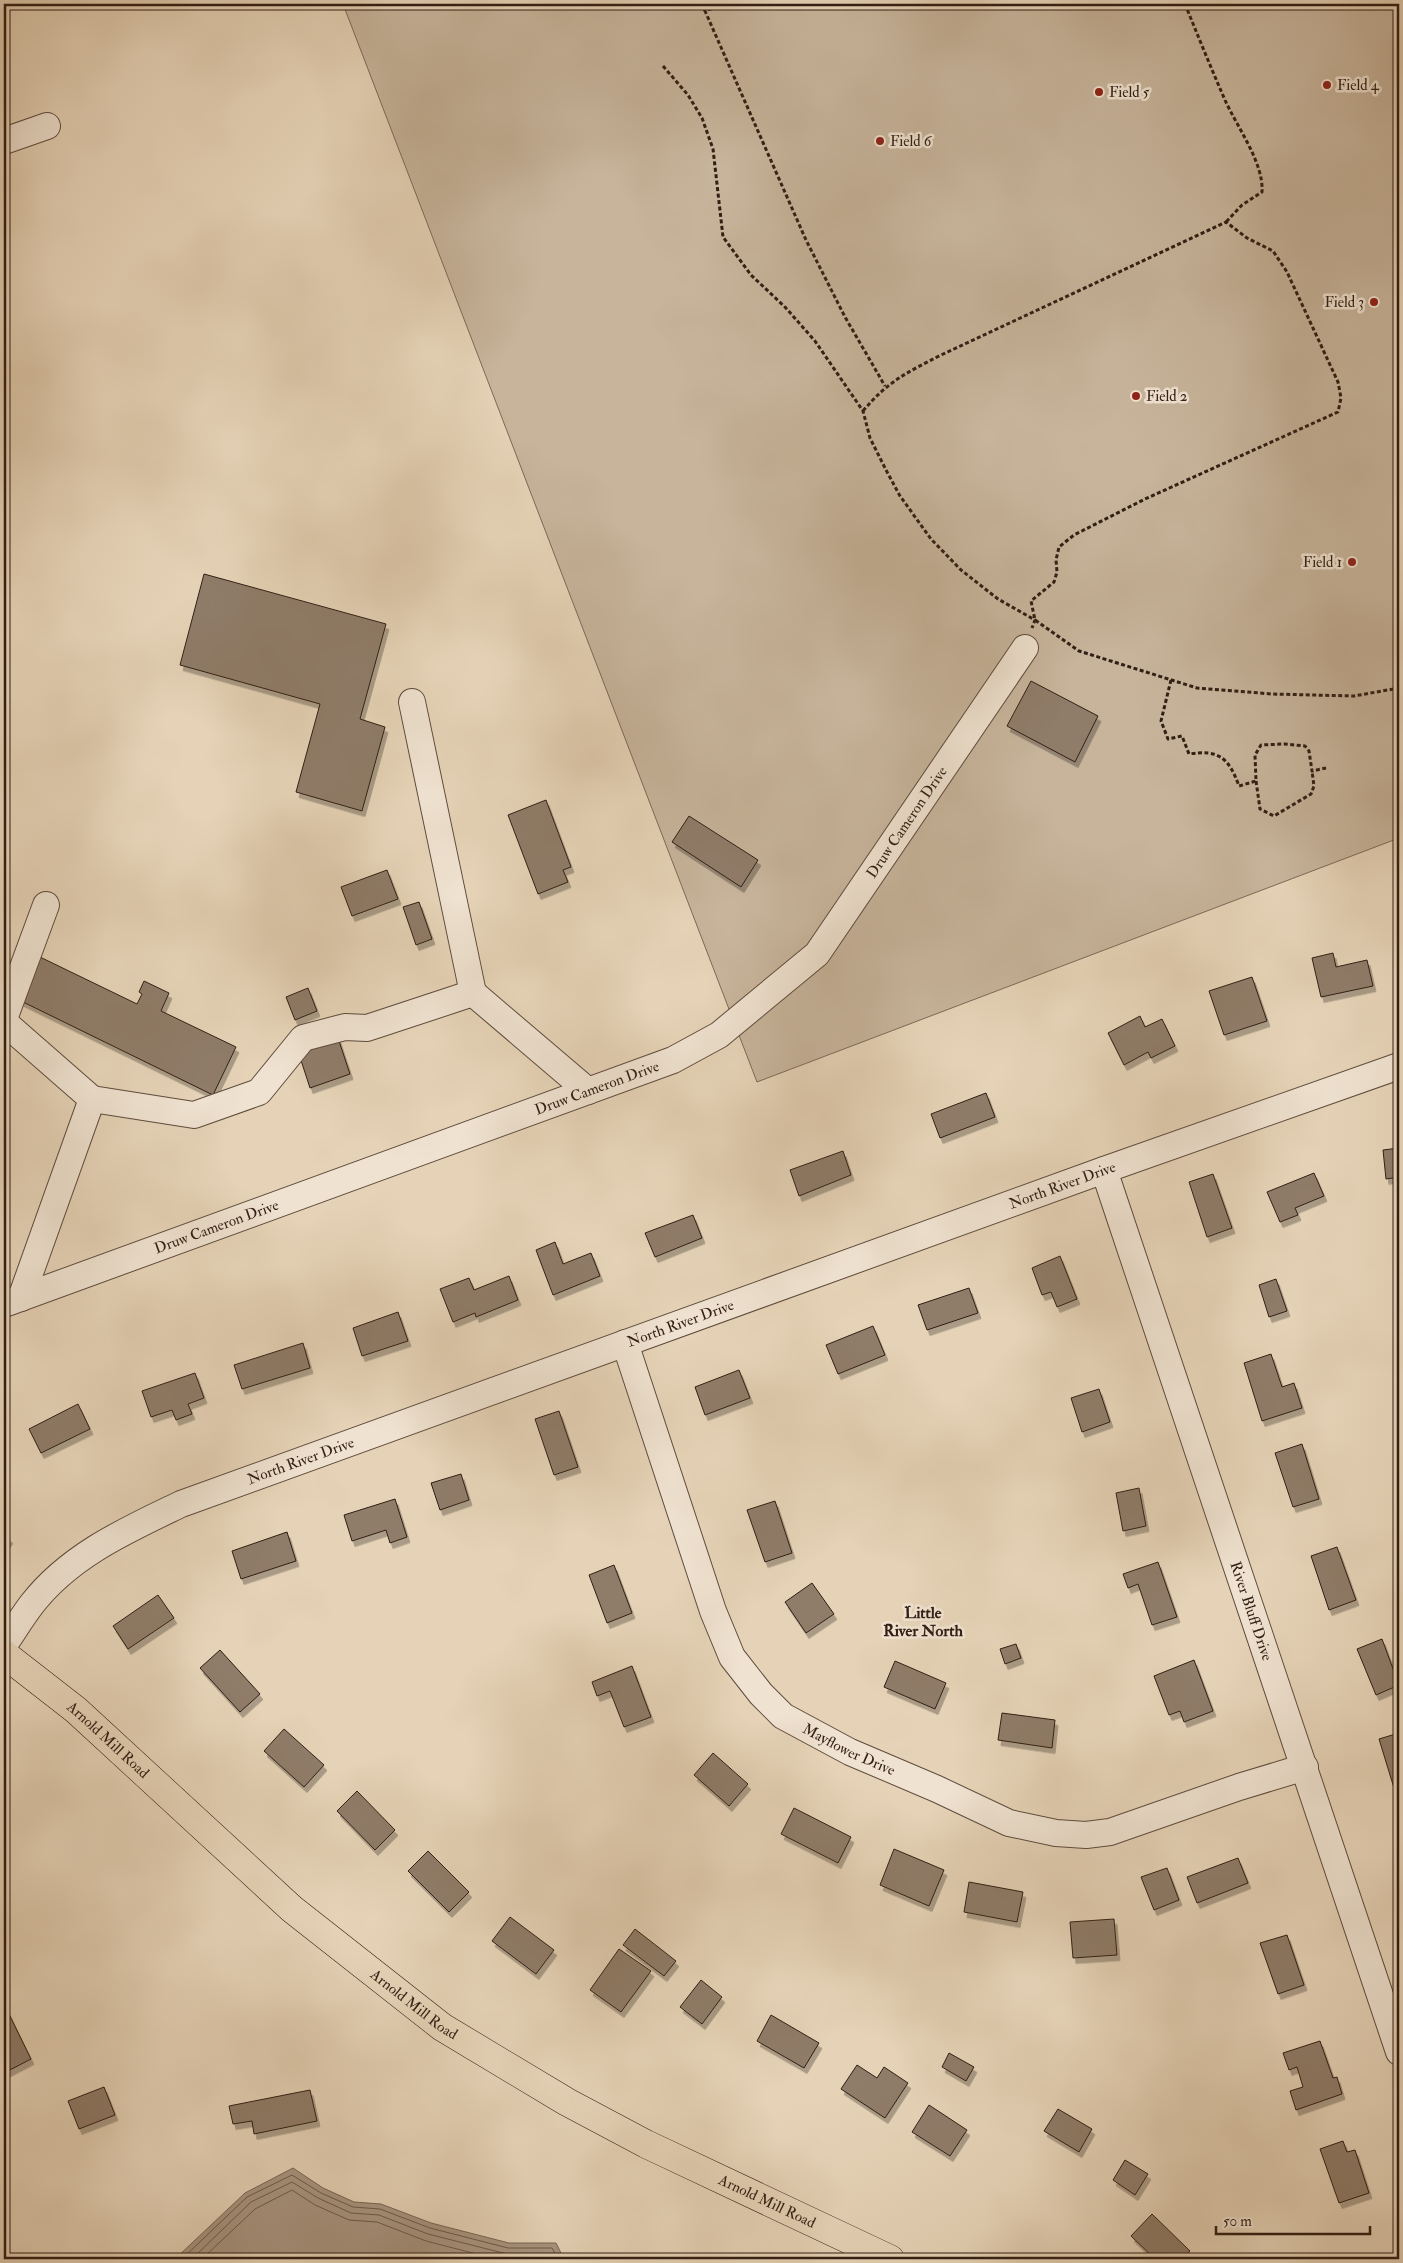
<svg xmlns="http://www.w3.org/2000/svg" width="1403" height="2263" font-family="'IM FELL Double Pica',serif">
<defs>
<filter id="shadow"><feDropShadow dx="3" dy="5.5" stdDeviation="0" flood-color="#0004"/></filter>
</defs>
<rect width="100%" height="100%" fill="#e6d3b7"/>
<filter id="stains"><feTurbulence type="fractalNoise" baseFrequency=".004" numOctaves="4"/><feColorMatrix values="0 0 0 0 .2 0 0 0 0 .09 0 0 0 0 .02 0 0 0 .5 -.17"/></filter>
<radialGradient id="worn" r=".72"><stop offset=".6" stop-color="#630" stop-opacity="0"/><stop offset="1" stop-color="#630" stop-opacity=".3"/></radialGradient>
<path fill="#c7b49b" stroke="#7c6958" d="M343,4H1399V838L757,1082Z"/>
<path fill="#a89580" stroke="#786555" d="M293,2168L323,2188L354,2202L381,2204L431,2223L509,2243H556L564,2259H175L245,2193Z"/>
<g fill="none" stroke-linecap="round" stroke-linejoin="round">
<g stroke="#6c5a4a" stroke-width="1">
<path d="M182,2259L247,2197L292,2175L321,2193L353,2207L380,2209L430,2228L508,2248H552L558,2259"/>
<path d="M192,2259L251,2202L292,2182L318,2198L351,2213L379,2215L428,2234L507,2254H547L551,2259"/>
<path d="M202,2259L255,2209L292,2190L315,2205L349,2220L377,2222L426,2241L496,2259"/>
</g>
</g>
<g fill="#8f7c69" stroke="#311e14" filter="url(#shadow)">
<path d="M204,574L386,624L360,719L385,727L362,811L296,792L320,704L180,665Z"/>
<path d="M1031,681L1098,716L1075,762L1007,726Z"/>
<path d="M546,800L571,867L563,870L568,882L538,894L508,815Z"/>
<path d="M689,816L758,860L741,887L672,842Z"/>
<path d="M387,870L398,899L352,916L341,887Z"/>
<path d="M419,902L432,939L416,945L403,907Z"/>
<path d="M1333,953L1336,967L1367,960L1373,986L1321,997L1312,958Z"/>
<path d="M40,957L137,1004L142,994L139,992L144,981L169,993L161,1011L236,1047L213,1095L19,1000Z"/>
<path d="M1252,977L1267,1021L1224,1035L1209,991Z"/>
<path d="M308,988L317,1011L295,1020L286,997Z"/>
<path d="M1140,1016L1145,1027L1162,1019L1175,1046L1151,1058L1148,1052L1124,1065L1108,1033Z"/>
<path d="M337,1035L350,1074L310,1088L297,1048Z"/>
<path d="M986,1093L995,1117L940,1138L931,1114Z"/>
<path d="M1399,1148V1177L1386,1179L1383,1150Z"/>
<path d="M843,1151L851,1175L799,1196L790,1170Z"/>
<path d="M1314,1173L1324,1196L1295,1208L1298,1215L1280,1222L1267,1192Z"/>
<path d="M1213,1174L1232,1228L1207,1237L1189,1182Z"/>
<path d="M693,1215L702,1238L655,1257L645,1233Z"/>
<path d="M555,1242L563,1264L591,1253L600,1276L553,1295L536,1250Z"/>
<path d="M1060,1256L1077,1299L1057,1307L1051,1292L1042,1295L1032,1268Z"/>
<path d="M509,1276L518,1300L476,1317L475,1313L453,1322L440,1289L469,1278L474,1290Z"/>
<path d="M1276,1279L1287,1311L1269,1317L1259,1285Z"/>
<path d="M969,1288L978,1313L927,1330L918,1305Z"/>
<path d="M398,1312L408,1341L362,1356L353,1328Z"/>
<path d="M873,1326L885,1355L838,1374L826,1345Z"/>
<path d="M303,1343L310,1368L242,1389L234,1365Z"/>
<path d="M1271,1354L1282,1387L1294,1383L1302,1408L1262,1421L1244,1363Z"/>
<path d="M739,1370L750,1398L705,1415L695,1387Z"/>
<path d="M195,1373L204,1398L188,1404L192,1414L176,1420L172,1410L151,1417L142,1391Z"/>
<path d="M1099,1389L1110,1422L1082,1432L1071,1398Z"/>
<path d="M78,1404L90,1429L41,1453L29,1429Z"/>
<path d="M559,1411L578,1467L554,1475L535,1419Z"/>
<path d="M1302,1444L1319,1499L1293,1507L1275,1453Z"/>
<path d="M461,1474L469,1500L440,1510L431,1483Z"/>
<path d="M1139,1488L1146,1526L1123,1531L1116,1493Z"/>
<path d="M395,1499L407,1537L390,1543L386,1530L352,1541L344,1515Z"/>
<path d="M775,1501L792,1553L765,1562L747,1510Z"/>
<path d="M287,1532L296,1561L241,1579L232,1551Z"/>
<path d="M4,1534L10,1538L4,1547Z"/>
<path d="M1337,1547L1356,1600L1329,1610L1311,1556Z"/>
<path d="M1158,1562L1177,1617L1152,1625L1138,1584L1128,1588L1123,1574Z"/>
<path d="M614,1565L632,1613L607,1623L589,1575Z"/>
<path d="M812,1583L834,1614L806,1633L785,1602Z"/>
<path d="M158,1595L174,1618L128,1649L113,1626Z"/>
<path d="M1382,1639L1399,1685L1376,1695L1357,1649Z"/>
<path d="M1016,1644L1021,1658L1005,1664L1000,1649Z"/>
<path d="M220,1650L260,1694L240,1712L200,1668Z"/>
<path d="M1194,1660L1213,1711L1184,1722L1180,1711L1169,1715L1154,1676Z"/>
<path d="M895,1661L946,1683L935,1709L884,1687Z"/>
<path d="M632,1666L651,1717L624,1727L610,1691L597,1696L592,1682Z"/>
<path d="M1002,1713L1055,1720L1052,1748L998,1740Z"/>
<path d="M284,1729L324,1765L304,1787L264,1751Z"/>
<path d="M1399,1733V1786L1394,1788L1379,1739Z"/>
<path d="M713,1753L748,1784L729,1806L694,1775Z"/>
<path d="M357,1791L395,1830L375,1850L337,1811Z"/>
<path d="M794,1808L851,1837L838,1863L781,1834Z"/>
<path d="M894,1849L944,1870L929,1906L880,1885Z"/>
<path d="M428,1851L469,1892L449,1912L408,1871Z"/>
<path d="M1238,1858L1248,1883L1197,1903L1187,1877Z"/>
<path d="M1167,1868L1179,1900L1154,1910L1141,1877Z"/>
<path d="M969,1882L1023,1892L1017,1922L964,1912Z"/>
<path d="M510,1917L554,1950L536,1974L492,1941Z"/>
<path d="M1114,1919L1117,1955L1073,1958L1070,1922Z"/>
<path d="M635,1929L676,1961L664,1976L623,1945Z"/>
<path d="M1287,1935L1304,1985L1278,1994L1260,1943Z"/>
<path d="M619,1949L651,1971L621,2012L590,1990Z"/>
<path d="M701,1980L722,1997L702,2024L680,2007Z"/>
<path d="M7,2010L31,2059L4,2073V2011Z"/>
<path d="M771,2015L819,2043L804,2068L757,2041Z"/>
<path d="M1320,2041L1333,2078L1337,2077L1342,2094L1296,2110L1290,2091L1303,2087L1297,2067L1289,2070L1283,2053Z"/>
<path d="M949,2053L974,2067L966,2081L942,2067Z"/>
<path d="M857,2065L877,2078L884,2067L908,2083L885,2118L841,2089Z"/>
<path d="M104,2087L115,2115L79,2129L68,2101Z"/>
<path d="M310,2090L317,2121L254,2134L252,2121L233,2124L229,2106Z"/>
<path d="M929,2105L967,2130L950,2156L912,2132Z"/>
<path d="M1058,2109L1092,2129L1079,2152L1044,2131Z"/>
<path d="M1343,2141L1347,2152L1355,2150L1369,2193L1339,2203L1320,2149Z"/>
<path d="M1125,2160L1148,2174L1135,2195L1113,2180Z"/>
<path d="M1152,2214L1190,2251L1181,2259H1155L1131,2236Z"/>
</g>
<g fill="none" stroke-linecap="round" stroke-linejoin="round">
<defs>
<g id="minor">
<path d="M4,141L47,126"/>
<path d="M412,702L473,993"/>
<path d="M4,1019L46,905"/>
<path d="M4,1022L92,1099"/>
<path id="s1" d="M1104,1170L1399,2052"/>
<path d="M21,1298L92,1099L194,1115L259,1092L303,1038L345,1027L367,1028L473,993L588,1091"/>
<path id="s2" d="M4,1304L673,1060L719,1035L817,954L1025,648"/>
<path id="s3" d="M625,1343L713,1611L732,1657L761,1694L783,1716L850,1752L937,1789L1009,1823L1056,1833L1086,1835L1110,1832L1239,1787L1305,1767"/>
<path id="s4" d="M4,1645C13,1632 22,1617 32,1604C70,1555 127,1530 181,1504L1104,1170L1399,1066"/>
</g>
<g id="major">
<path id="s5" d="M4,1654L76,1710L292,1909L442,2027L567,2102L646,2144L890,2259"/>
</g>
</defs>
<use href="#minor" stroke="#5e4b3d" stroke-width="28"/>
<use href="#major" stroke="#311e14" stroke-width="29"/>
<g stroke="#311e14" stroke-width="3" stroke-dasharray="4 2.5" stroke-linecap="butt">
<path d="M702,4L705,11"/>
<path d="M724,4L705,11L806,240L845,317L885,386"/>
<path d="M1185,4C1198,36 1211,68 1225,100C1237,127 1264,163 1262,192L1242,205L1226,222"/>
<path d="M663,66L688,95L702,118L713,149L723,237L751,275L785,307L815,341L863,411L870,438L886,470L900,496L931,539L961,570L998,599L1035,620L1032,628"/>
<path d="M863,411C888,381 908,372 941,355L1226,222L1247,238L1273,251L1287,272L1338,382L1341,398L1338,412L1145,499L1074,535L1059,547L1056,560L1057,572L1054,582L1031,601L1035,620L1079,651L1197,688L1272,694L1354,696L1399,688"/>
<path d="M1171,680L1161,721L1168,739L1182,736L1189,754C1220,749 1229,759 1239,786L1256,781L1255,755L1261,745L1284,744L1305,746L1309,751L1312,771L1326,768"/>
<path d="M1256,781L1260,809L1274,816L1311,794L1314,786L1312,771"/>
</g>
<use href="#minor" stroke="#efe2d0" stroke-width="26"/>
<use href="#major" stroke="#e6d3b7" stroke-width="28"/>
</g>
<g fill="#8f2418" stroke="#efe2d0" stroke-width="2">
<circle cx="1327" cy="85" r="5"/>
<circle cx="1099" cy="92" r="5"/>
<circle cx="880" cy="141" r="5"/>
<circle cx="1374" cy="302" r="5"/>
<circle cx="1136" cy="396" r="5"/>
<circle cx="1352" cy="562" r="5"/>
</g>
<g text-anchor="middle" stroke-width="5" stroke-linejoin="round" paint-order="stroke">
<g font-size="15" fill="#311e14" stroke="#efe2d0" text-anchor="start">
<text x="1337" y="90">Field 4</text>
<text x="1109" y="97">Field 5</text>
<text x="890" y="146">Field 6</text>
<text x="1364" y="307" text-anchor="end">Field 3</text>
<text x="1146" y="401">Field 2</text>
<text x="1342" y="567" text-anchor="end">Field 1</text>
</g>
<g font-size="15" fill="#311e14" stroke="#efe2d0">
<text dy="5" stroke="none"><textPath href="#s2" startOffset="1051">Druw Cameron Drive</textPath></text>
<text dy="5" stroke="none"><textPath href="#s2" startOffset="631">Druw Cameron Drive</textPath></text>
<text dy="5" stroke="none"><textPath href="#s4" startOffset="1168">North River Drive</textPath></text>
<text dy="5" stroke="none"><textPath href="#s2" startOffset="226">Druw Cameron Drive</textPath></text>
<text dy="5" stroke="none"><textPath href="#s4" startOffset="762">North River Drive</textPath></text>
<text dy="5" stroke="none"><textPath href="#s4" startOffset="358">North River Drive</textPath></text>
<text dy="5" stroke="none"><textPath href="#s1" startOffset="465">River Bluff Drive</textPath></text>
<text dy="5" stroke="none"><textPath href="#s5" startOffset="135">Arnold Mill Road</textPath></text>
<text dy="5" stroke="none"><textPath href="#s3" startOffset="484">Mayflower Drive</textPath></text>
<text dy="5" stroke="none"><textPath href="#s5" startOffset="540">Arnold Mill Road</textPath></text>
<text dy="5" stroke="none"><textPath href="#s5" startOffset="945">Arnold Mill Road</textPath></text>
</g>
<g font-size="16" font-weight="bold" fill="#311e14" stroke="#efe2d0">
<text x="923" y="1618">Little<tspan x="923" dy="18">River North</tspan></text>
</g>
</g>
<rect width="1403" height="2263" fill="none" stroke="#e6d3b7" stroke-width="20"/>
<rect x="5" y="5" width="1393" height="2253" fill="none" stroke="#311e14" stroke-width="2.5"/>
<rect x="10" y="10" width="1383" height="2243" fill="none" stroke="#311e14"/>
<path d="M1216 2226v8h154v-8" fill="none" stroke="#311e14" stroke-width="2.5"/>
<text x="1223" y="2226" font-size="15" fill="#311e14" stroke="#efe2d0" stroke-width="4" paint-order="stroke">50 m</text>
<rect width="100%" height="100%" filter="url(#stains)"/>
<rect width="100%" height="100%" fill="url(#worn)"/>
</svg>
